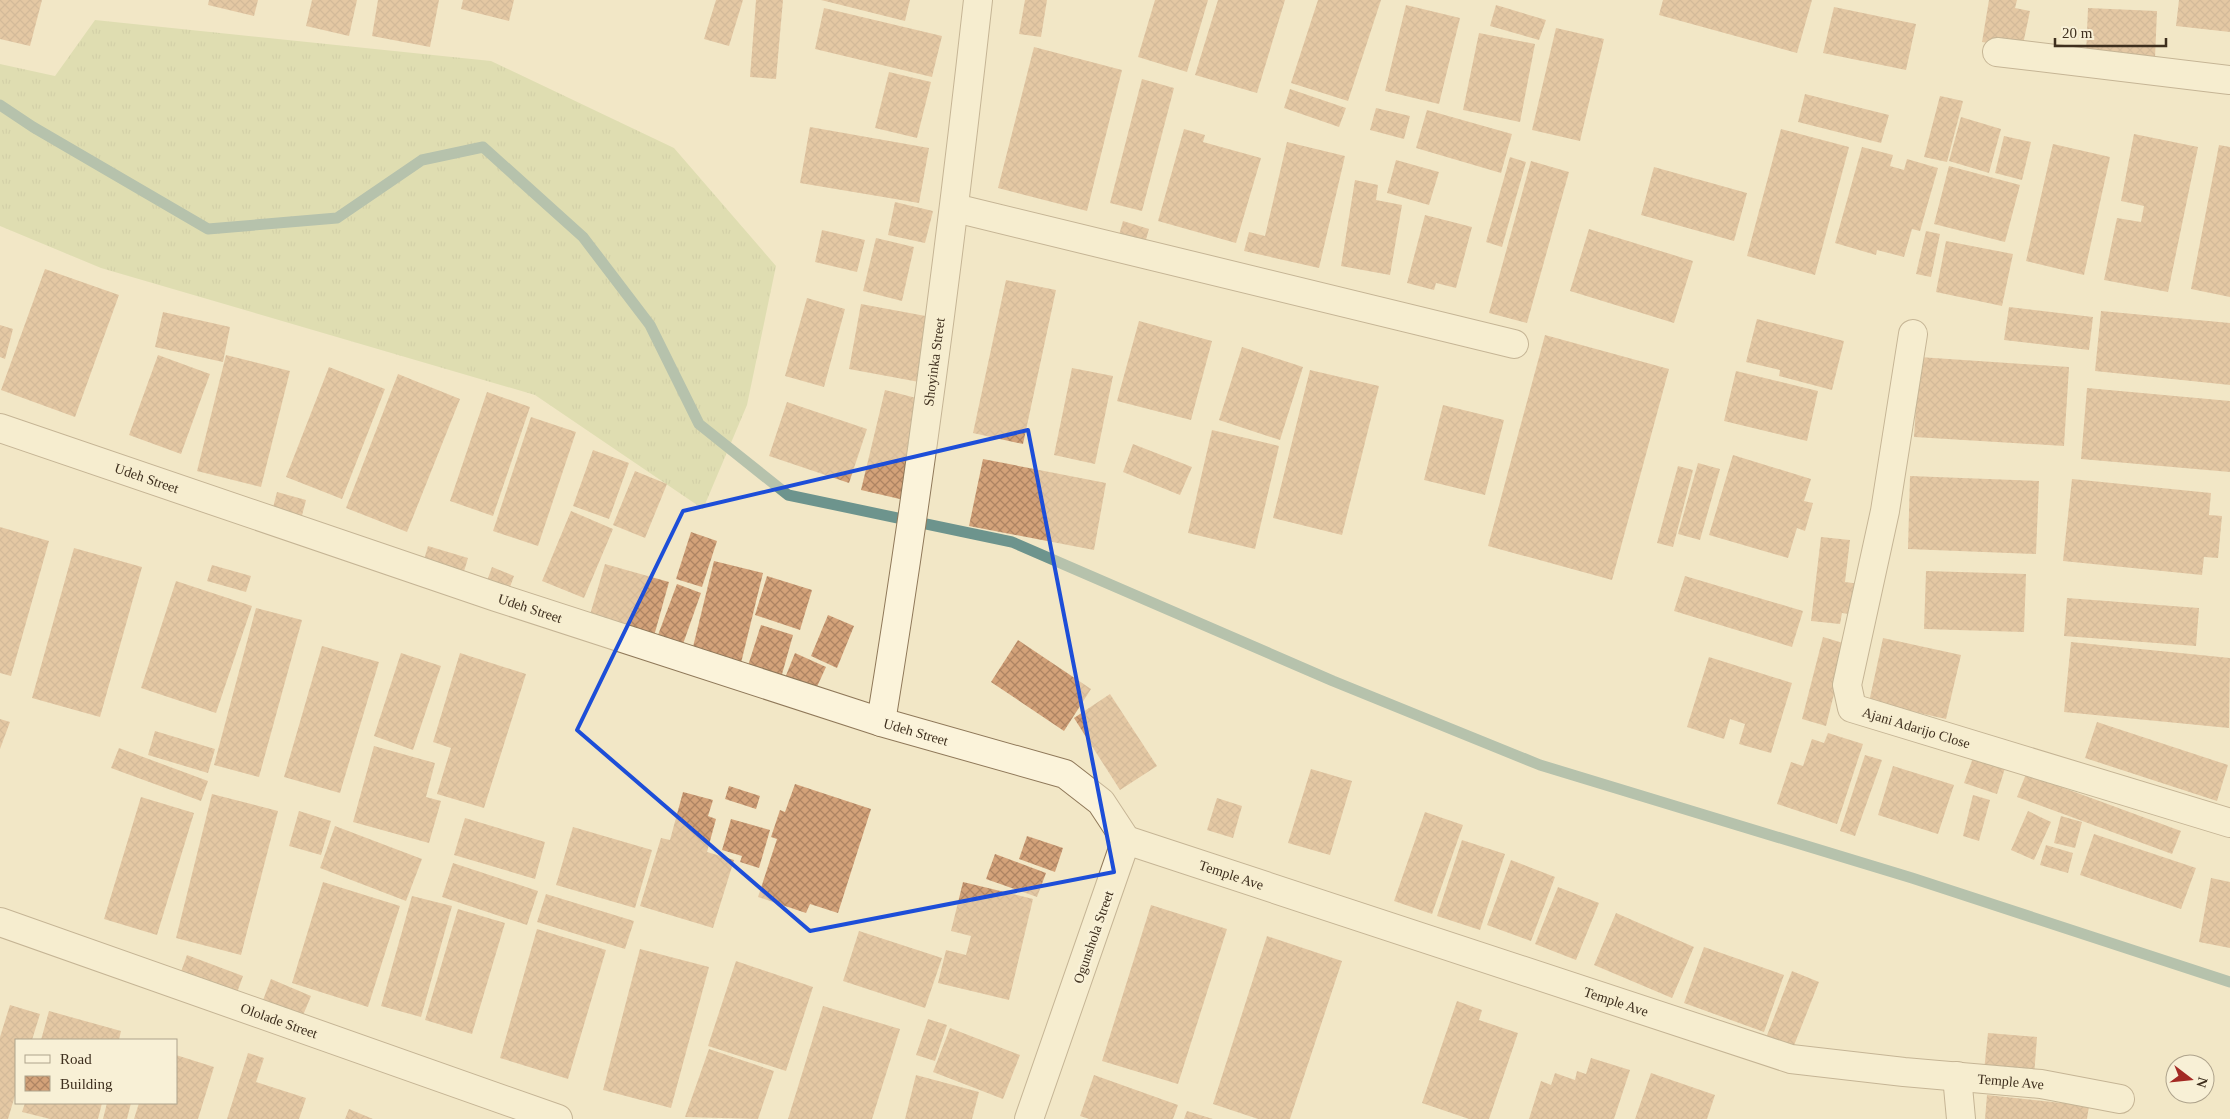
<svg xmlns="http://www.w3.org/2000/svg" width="2230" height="1119" font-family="Georgia,serif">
<defs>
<pattern id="grass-tufts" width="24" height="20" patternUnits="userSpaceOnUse" patternTransform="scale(1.25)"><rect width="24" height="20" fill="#c8d198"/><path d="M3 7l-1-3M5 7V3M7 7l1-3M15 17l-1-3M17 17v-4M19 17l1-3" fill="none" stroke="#adb483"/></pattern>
<pattern id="building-cross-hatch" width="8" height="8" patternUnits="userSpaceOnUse" patternTransform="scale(1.25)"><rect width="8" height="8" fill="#d3a279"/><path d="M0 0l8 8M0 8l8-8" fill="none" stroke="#ad8463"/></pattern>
</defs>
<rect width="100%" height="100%" fill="#f2e7c6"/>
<path fill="url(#grass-tufts)" d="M95,20L491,61L674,148L776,266L747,405L703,509L535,395L101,268L0,226V64L55,76Z"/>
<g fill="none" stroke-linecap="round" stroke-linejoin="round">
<path stroke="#6d948d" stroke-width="11" d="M0,105L33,127L208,229L337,218L422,160L483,147L583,237L650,325L699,424L788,495L1012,542L1333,681L1540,765L1912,878L2230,982"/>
</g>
<g fill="url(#building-cross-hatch)">
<path d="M0,0H42L30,46L0,39Z"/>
<path d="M209,0H258L254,16L208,5Z"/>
<path d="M312,0H357L349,36L306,26Z"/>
<path d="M378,0H439L430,47L372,36Z"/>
<path d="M463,0H514L509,21L461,9Z"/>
<path d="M716,0H743L729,46L704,39Z"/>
<path d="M756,0H783L776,79L750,77Z"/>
<path d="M821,0H910L905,21Z"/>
<path d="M1025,0H1047L1041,37L1019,34Z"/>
<path d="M1155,0H1208L1187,72L1138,57Z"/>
<path d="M1218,0H1285L1257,93L1195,75Z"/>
<path d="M1318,0H1381L1348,101L1291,83Z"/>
<path d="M1663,0H1812L1797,53L1659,15Z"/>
<path d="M1989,0H2017L2015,8L2030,11L2022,49L1982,42Z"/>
<path d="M2179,0H2230V32L2176,26Z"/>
<path d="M1406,5L1460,18L1439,104L1385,91Z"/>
<path d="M1496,5L1546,20L1539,40L1490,26Z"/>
<path d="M1834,7L1916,24L1906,70L1823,53Z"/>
<path d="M824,8L942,36L932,77L815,49Z"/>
<path d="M2088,8L2157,11L2155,58L2086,55Z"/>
<path d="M1556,28L1604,39L1580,141L1532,130Z"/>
<path d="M1479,33L1535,44L1520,122L1463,110Z"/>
<path d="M1034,47L1122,70L1087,211L998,188Z"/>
<path d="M889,72L931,82L917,138L875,128Z"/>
<path d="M1142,79L1174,88L1142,211L1110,203Z"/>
<path d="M1290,89L1346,108L1339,127L1284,108Z"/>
<path d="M1805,94L1889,115L1881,143L1798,122Z"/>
<path d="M1940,96L1963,101L1947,162L1924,157Z"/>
<path d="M1376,108L1410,116L1404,139L1370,130Z"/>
<path d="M1427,110L1512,134L1501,173L1416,148Z"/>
<path d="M1961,117L2001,129L1989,173L1949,161Z"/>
<path d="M810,127L929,148L919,203L800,183Z"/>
<path d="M1184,129L1205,135L1203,142L1261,158L1236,243L1158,221Z"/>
<path d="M1781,129L1849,147L1815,275L1747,256Z"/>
<path d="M2134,134L2198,147L2168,292L2104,280L2117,218L2141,222L2144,206L2121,201Z"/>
<path d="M2004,136L2031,142L2022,180L1995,173Z"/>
<path d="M1287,142L1345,156L1319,268L1244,251L1249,232L1265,236Z"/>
<path d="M2053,144L2110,157L2084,275L2026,261Z"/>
<path d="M2219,145L2230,147V297L2191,289Z"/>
<path d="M1862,147L1893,155L1890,166L1904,170L1907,159L1938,168L1920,231L1912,229L1904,257L1877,250L1876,255L1835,243Z"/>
<path d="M1510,157L1526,162L1502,247L1486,242Z"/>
<path d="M1396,160L1439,172L1429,205L1387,193Z"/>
<path d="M1531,161L1569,172L1527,323L1489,313Z"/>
<path d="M1949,166L2020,185L2005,242L1934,224Z"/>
<path d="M1654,167L1747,193L1734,241L1641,215Z"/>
<path d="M1355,180L1378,185L1376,200L1402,205L1390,275L1341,266Z"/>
<path d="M895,202L933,211L925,243L888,235Z"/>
<path d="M1425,215L1472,227L1456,288L1436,283L1434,290L1407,283Z"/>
<path d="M1123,221L1149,229L1143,250L1117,242Z"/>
<path d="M1589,229L1693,261L1674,323L1570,291Z"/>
<path d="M822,230L865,240L857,272L815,262Z"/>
<path d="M1926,231L1940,234L1931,277L1916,274Z"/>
<path d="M876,238L914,247L902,301L863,291Z"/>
<path d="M1946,241L2013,254L2002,306L1936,292Z"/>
<path d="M45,269L119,295L75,417L1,390Z"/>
<path d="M1006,280L1056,290L1023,444L973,433Z"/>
<path d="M807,298L845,309L824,387L785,376Z"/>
<path d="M861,304L931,317L919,382L849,369Z"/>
<path d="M2009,307L2093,317L2089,350L2004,340Z"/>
<path d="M2101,311L2230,323V385L2095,371Z"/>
<path d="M163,312L230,327L223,362L155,347Z"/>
<path d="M1757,319L1844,341L1832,390L1779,376L1780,370L1746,362Z"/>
<path d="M1139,321L1212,341L1191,420L1117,401Z"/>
<path d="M0,325L13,329L5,359L0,357Z"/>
<path d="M1545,335L1669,369L1612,580L1488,546Z"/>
<path d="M1242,347L1303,367L1280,440L1219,420Z"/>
<path d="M158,355L210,374L181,454L129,435Z"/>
<path d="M226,355L290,371L261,487L197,471Z"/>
<path d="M1919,357L2069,367L2064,446L1914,437Z"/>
<path d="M329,367L385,389L342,499L286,477Z"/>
<path d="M1072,368L1113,376L1095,464L1054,455Z"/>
<path d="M1310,370L1379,386L1342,535L1273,518Z"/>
<path d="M1736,371L1818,391L1807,441L1724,421Z"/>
<path d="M398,374L460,399L407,532L346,508Z"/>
<path d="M2087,388L2230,401V472L2081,459Z"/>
<path d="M885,390L928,401L904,500L861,490Z"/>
<path d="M487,392L530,407L493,516L450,501Z"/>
<path d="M787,402L867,429L849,483L769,456Z"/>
<path d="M1443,405L1504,420L1485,495L1424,480Z"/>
<path d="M531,417L576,432L538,546L493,531Z"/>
<path d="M1212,430L1279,446L1255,549L1188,533Z"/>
<path d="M1133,444L1192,467L1180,495L1123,472Z"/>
<path d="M593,450L629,463L609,519L573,506Z"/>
<path d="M1733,455L1811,479L1804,501L1813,503L1805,531L1797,528L1788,558L1709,535Z"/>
<path d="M983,459L1106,483L1094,550L969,526Z"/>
<path d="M1698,463L1720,469L1700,540L1678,534Z"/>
<path d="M1678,466L1693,470L1673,547L1657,543Z"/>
<path d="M635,471L667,484L645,538L613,525Z"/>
<path d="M1910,476L2039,481L2036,554L1908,549Z"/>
<path d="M2072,479L2211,493L2209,515L2222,516L2218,558L2204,557L2202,575L2063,561Z"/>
<path d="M277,492L306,500L299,527L270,519Z"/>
<path d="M571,511L613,529L584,598L542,581Z"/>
<path d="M0,527L49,541L11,676L0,673Z"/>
<path d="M691,532L717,541L702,587L676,579Z"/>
<path d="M1821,537L1850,540L1845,582L1860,584L1856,615L1842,613L1840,624L1811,621Z"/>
<path d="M428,546L468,558L462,578L422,567Z"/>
<path d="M74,548L142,567L100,717L32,698Z"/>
<path d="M714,561L763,573L741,663L692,651Z"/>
<path d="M605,564L669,582L654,636L589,618Z"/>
<path d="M212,565L251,576L246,592L207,581Z"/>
<path d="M492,567L514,576L506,598L484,589Z"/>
<path d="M1926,571L2026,574L2024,632L1924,629Z"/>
<path d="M767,576L812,590L800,630L755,615Z"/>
<path d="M1685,576L1803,611L1792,647L1674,611Z"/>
<path d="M176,581L252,606L216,713L141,688Z"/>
<path d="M677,584L701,593L683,644L658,635Z"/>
<path d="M2067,598L2199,608L2196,646L2064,636Z"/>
<path d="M256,608L302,620L259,777L214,765Z"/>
<path d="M828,615L854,626L837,668L811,656Z"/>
<path d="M761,625L793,635L779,685L745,675Z"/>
<path d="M1823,637L1843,643L1834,677L1838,678L1826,726L1802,719Z"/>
<path d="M1883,638L1961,655L1946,719L1869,702Z"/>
<path d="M1018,640L1091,689L1064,731L991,682Z"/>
<path d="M2071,642L2230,658L2229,728L2064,712Z"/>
<path d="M322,646L379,662L340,793L284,777Z"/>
<path d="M401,653L441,666L413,750L374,736Z"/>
<path d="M460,653L526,674L484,808L437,794L451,748L433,742Z"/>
<path d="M795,653L826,667L815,691L785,678Z"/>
<path d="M1709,657L1792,683L1771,753L1739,744L1745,724L1730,719L1724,739L1687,727Z"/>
<path d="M1110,694L1157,766L1120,790L1074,718Z"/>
<path d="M0,719L10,722L0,749Z"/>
<path d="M2097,722L2228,765L2217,801L2085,758Z"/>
<path d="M155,731L215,749L208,773L148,755Z"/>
<path d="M1828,733L1863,744L1837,824L1777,804L1791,762L1803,766L1812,739L1824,743Z"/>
<path d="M374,746L435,763L426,797L441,801L429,843L353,822Z"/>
<path d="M119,748L208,781L201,801L111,768Z"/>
<path d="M1865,755L1882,760L1855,836L1840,831Z"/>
<path d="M1974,755L2006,765L1997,794L1964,783Z"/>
<path d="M1893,766L1954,785L1938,834L1878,815Z"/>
<path d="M1311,769L1352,781L1330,855L1288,843Z"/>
<path d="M2026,774L2181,831L2172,854L2017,797Z"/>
<path d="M795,784L871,809L838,913L810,904L806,913L758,897L777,839L771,837L780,810L785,812Z"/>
<path d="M729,786L760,796L756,809L725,799Z"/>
<path d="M683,792L713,800L708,816L716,819L707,852L734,860L713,928L640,906L661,838L670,840Z"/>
<path d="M212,794L278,811L241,955L176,938Z"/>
<path d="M1973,795L1990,800L1979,841L1963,836Z"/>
<path d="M141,797L194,813L157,935L104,919Z"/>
<path d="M1217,798L1242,806L1233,838L1207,830Z"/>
<path d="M299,811L331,821L321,855L289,846Z"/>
<path d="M2028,811L2051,822L2034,860L2011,850Z"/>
<path d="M1425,812L1463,825L1432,914L1394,901Z"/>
<path d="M2061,816L2082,822L2075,848L2054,843Z"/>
<path d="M465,818L545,842L535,879L454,855Z"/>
<path d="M731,819L770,830L759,868L740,862L742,856L722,850Z"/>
<path d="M335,826L422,859L406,901L320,868Z"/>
<path d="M573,827L652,850L635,908L556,885Z"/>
<path d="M2094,834L2196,868L2181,909L2080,875Z"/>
<path d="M1027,836L1063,848L1055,872L1019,859Z"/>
<path d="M1462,840L1505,854L1480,930L1437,916Z"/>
<path d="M2046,845L2073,853L2068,873L2040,865Z"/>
<path d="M995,854L1046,873L1037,897L986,879Z"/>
<path d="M1511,860L1555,877L1531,941L1487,925Z"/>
<path d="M453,863L538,891L527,925L442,897Z"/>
<path d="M2211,878L2230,882V948L2199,942Z"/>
<path d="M323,882L400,906L368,1007L292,983Z"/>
<path d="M963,882L1033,899L1009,1000L938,983L946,950L966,955L971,936L951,931Z"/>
<path d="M1558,887L1599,903L1576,960L1535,944Z"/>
<path d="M546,894L634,921L625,949L537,922Z"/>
<path d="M412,896L452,906L421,1017L381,1006Z"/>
<path d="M1151,905L1227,929L1178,1084L1102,1061Z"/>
<path d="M458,909L505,923L472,1034L425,1020Z"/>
<path d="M1616,913L1694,947L1672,998L1594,965Z"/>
<path d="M537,929L606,950L568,1079L500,1058Z"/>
<path d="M859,931L942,958L925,1008L843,981Z"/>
<path d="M1267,936L1342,961L1290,1119H1258L1213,1104Z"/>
<path d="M1704,947L1784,975L1764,1032L1684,1003Z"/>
<path d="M640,949L709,967L671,1108L603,1090Z"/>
<path d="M187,955L243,976L234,1001L178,980Z"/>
<path d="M736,961L813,987L786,1071L708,1046Z"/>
<path d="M1792,971L1819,982L1791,1053L1764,1043Z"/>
<path d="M271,979L311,996L299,1025L260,1008Z"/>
<path d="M1457,1001L1482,1010L1479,1020L1518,1033L1489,1119H1469L1422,1103Z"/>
<path d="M10,1005L40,1014L32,1040H16V1092L8,1119H0V1037Z"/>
<path d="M823,1006L900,1029L872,1119H788Z"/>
<path d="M49,1011L121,1031L119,1040H41Z"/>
<path d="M928,1019L947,1025L935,1061L916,1055Z"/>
<path d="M950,1028L1020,1055L1003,1099L933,1072Z"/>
<path d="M1988,1033L2037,1037L2034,1076L1984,1071Z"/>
<path d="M709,1049L774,1071L758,1119L685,1117Z"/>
<path d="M248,1053L264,1058L256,1082L306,1098L299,1119H227Z"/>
<path d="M176,1055L214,1067L198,1119H134L139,1103H176Z"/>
<path d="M1591,1058L1630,1070L1614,1119H1529L1541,1081L1551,1085L1555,1073L1575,1080L1577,1071L1586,1074Z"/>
<path d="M1651,1073L1715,1095L1707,1119H1635Z"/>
<path d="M916,1075L979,1092L972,1119H905Z"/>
<path d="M1094,1075L1178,1105L1173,1119H1089L1080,1116Z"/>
<path d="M1987,1095L2089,1106L2087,1119H1985Z"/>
<path d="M25,1103H102L98,1119H50L22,1112Z"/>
<path d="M107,1103H131L127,1119H103Z"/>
<path d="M349,1109L373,1119H345Z"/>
<path d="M1187,1111L1213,1119H1184Z"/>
</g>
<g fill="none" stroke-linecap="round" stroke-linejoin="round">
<defs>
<g id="minor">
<path d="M1997,52L2230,80"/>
<path d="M955,208L1514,344"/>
<path id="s1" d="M1913,334L1885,511L1847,685L1852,708L2230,823"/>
<path id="s2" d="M0,428L496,597L881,722L1065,774L1101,802L1126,840L1029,1119"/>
<path id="s3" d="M881,722C920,482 951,242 978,0"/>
<path id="s4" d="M1126,840L1791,1059L1904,1072L2041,1084L2120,1099"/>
<path id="s5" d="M0,922L558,1119"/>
<path d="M1957,1076L1961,1119"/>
</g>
</defs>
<use href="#minor" stroke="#8f7859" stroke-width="30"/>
<use href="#minor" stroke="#fbf3da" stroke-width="28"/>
</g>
<path d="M0 0H2230V1119H0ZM1028,430L1114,872L810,931L577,730L683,511Z" fill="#f2e7c6" fill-opacity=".55" fill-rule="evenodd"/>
<path fill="none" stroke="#1d4ed8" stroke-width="4" stroke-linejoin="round" d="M1028,430L1114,872L810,931L577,730L683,511Z"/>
<g text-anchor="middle" stroke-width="5" stroke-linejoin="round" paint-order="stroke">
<g font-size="14" fill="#3e2f1e" stroke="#f8f0d6">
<text dy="5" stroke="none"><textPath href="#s3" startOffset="364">Shoyinka Street</textPath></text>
<text dy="5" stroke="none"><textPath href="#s2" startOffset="155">Udeh Street</textPath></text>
<text dy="5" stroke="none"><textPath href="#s2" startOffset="560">Udeh Street</textPath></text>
<text dy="5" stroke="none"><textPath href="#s1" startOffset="448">Ajani Adarijo Close</textPath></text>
<text dy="5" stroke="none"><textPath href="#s2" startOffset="965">Udeh Street</textPath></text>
<text dy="5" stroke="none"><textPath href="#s4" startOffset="111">Temple Ave</textPath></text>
<text transform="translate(1093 937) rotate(-71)" y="5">Ogunshola Street</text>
<text dy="5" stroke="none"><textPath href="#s4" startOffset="516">Temple Ave</textPath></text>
<text dy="5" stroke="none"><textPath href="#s5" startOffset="296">Ololade Street</textPath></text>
<text dy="5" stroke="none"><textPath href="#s4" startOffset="921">Temple Ave</textPath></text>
</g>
</g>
<rect x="15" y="1039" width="162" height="65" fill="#f8f0d6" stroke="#aea38c"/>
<rect x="25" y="1055" width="25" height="8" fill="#fbf3da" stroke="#aea38c"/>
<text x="60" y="1064" font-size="15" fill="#3e2f1e">Road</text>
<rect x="25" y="1076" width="25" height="15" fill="url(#building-cross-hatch)" stroke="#aea38c"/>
<text x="60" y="1089" font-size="15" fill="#3e2f1e">Building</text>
<g transform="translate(2190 1079) rotate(106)"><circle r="24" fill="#f8f0d6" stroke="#aea38c"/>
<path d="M0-4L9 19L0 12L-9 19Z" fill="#a32a24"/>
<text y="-8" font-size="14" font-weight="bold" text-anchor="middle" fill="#3e2f1e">N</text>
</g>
<path d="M2055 38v8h111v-8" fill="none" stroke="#3e2f1e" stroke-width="2.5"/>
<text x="2062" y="38" font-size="15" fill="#3e2f1e" stroke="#f8f0d6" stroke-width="4" paint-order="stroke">20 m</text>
</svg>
